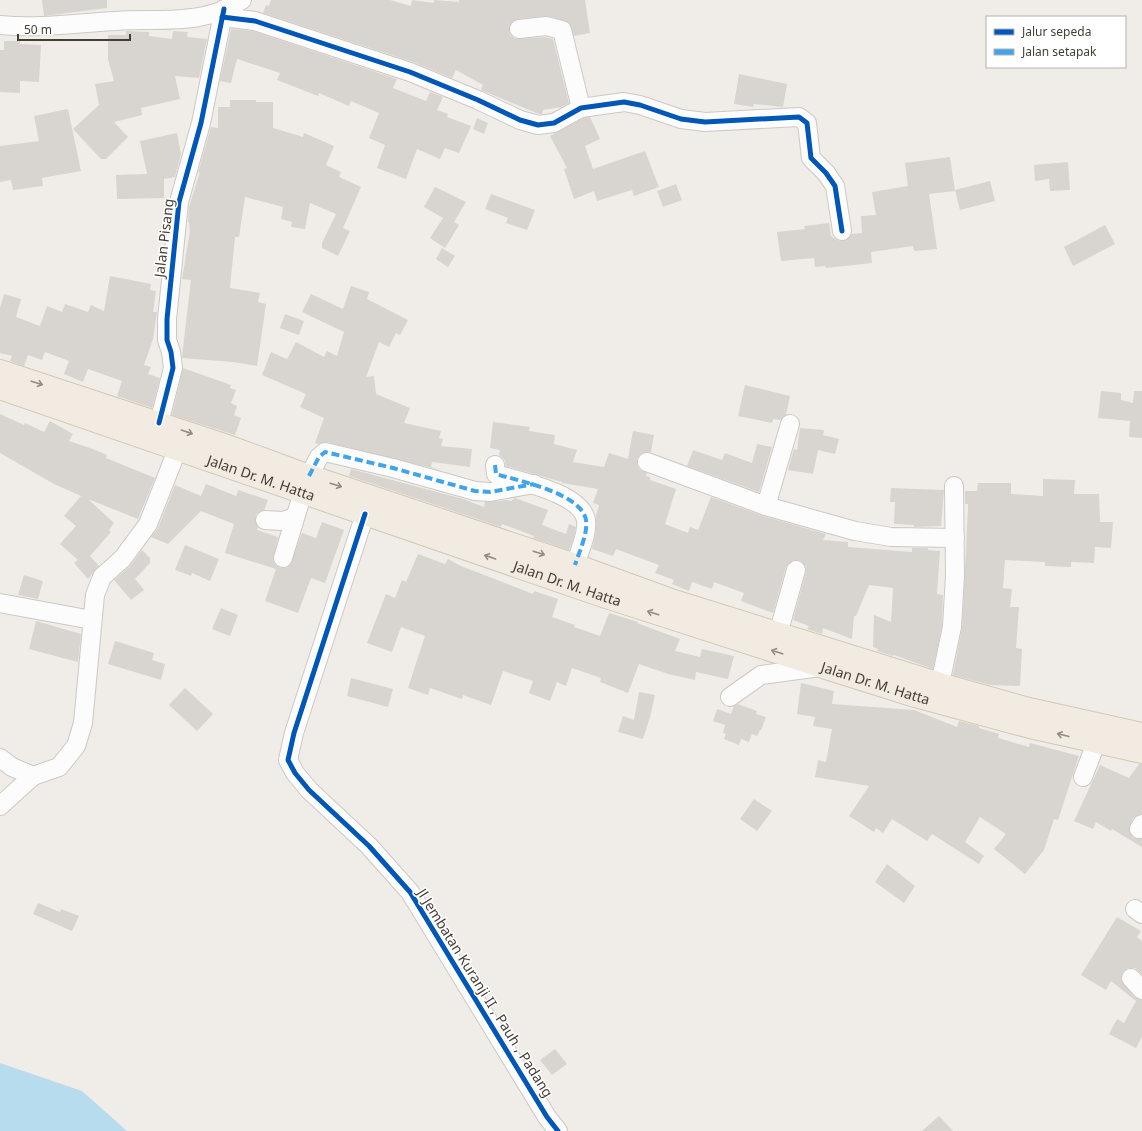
<svg xmlns="http://www.w3.org/2000/svg" width="1142" height="1131" font-family="'Noto Sans',sans-serif">
<rect width="100%" height="100%" fill="#f0ede8"/>
<path fill="#b7dcee" d="M0,1063L82,1091L127,1131H0Z"/>
<g fill="#d8d4cf">
<path d="M42,0H107V8L44,16Z"/>
<path d="M271,0H390L411,6L412,0L434,3V0L459,2V0H585L590,33L574,36L569,22L548,16L518,19L510,24L509,30L510,35L515,39L545,37L553,39L569,103L561,107L543,110L542,114H539L481,90L483,85L456,70L452,78L413,62L263,13L266,5L269,6Z"/>
<path d="M231,29L253,31L397,79L393,88L426,101L430,92L443,97L437,110L448,114L447,117L471,126L459,153L445,148L440,159L417,149L406,179L377,168L385,145L369,138L379,113L351,101L349,106L319,93L318,96L277,80L280,73L237,59L231,83L220,81Z"/>
<path d="M126,31L149,32V36L172,39L173,31L188,32L187,37L207,39L199,78L175,76L180,99L141,108L142,115L114,122L128,137L106,159H101L73,129L99,105L95,84L114,81L108,59V35H126Z"/>
<path d="M4,41H20V44L41,45L39,82L20,81V93L0,92V50H4Z"/>
<path d="M739,74L787,84L783,107L754,104L753,107L734,104Z"/>
<path d="M230,100H256V102H273V128L303,137L304,133L334,146L326,165L341,172L339,177L361,187L343,228L350,231L338,256L322,248V243L336,214L310,203L305,229L291,227L292,222L281,219L283,207L245,197L239,237H235L230,288L260,293L258,302L266,304L257,366L233,362L182,358V356L191,280L182,279L190,231L189,222H188L189,207L200,172L198,173L211,127L218,128V107H230Z"/>
<path d="M68,109L81,171L42,178L43,186L13,190L11,180L0,182V146L39,141L34,116Z"/>
<path d="M590,117L600,139L585,146L593,169L645,151L659,187L634,196L632,190L597,201L594,191L574,199L564,169L567,168L550,136L584,118Z"/>
<path d="M477,118L488,123L484,134L473,129Z"/>
<path d="M177,133L181,154L175,177L164,179V198L117,199L116,175L147,174L140,141Z"/>
<path d="M950,157L955,191L929,194L937,249L914,251L913,246L871,252L872,263L826,268L825,266L815,267L814,258L781,261L777,232L805,229L804,226L829,223L831,236L839,241H844L852,234L862,233L861,216L876,215L872,192L908,186L905,163Z"/>
<path d="M1068,162L1070,190L1050,191L1049,179L1035,181L1034,165Z"/>
<path d="M990,181L995,201L960,210L955,190Z"/>
<path d="M676,184L682,200L663,207L657,191Z"/>
<path d="M435,187L466,202L454,222L459,225L445,248L430,238L443,218L424,207Z"/>
<path d="M491,194L535,210L527,230L506,223L508,218L485,209Z"/>
<path d="M1105,225L1115,244L1073,266L1064,247Z"/>
<path d="M442,248L455,256L448,267L436,259Z"/>
<path d="M110,276L151,284L150,290L156,291L153,312H157L153,339L144,365L151,367L148,374L160,378L152,408L117,396L122,381L88,369L83,382L64,374L69,361L45,352L42,360L28,355L24,366L10,361L12,356L0,353V308L4,294L21,299L16,317L40,326L47,306L62,312L65,304L88,312L91,305L104,311Z"/>
<path d="M351,286L369,292L367,299L408,320L400,335L396,333L389,347L379,342L366,377L374,376L376,394L410,408L404,423L441,431L439,438L443,439L441,446L472,449L470,467L432,462L431,467L444,471L327,442L318,444L315,443L324,418L300,407L306,394L262,375L271,352L287,359L296,342L324,357L327,351L337,356L344,332L302,312L311,294L343,309Z"/>
<path d="M285,314L304,321L299,335L280,328Z"/>
<path d="M183,368L231,385L230,388L236,390L231,403L237,406L234,415L241,418L235,435L172,415Z"/>
<path d="M745,385L790,396L786,415L780,420L773,419L772,423L738,416Z"/>
<path d="M1101,391L1121,393V400L1133,403L1134,391H1142V438L1129,437L1130,421L1098,418Z"/>
<path d="M0,414L24,425L25,423L44,432L50,421L73,434L69,441L93,449L107,455L106,458L155,478L138,519L88,499L114,523L109,530L111,532L90,556L99,566L88,579L74,563L78,560L60,544L76,526L64,516L81,496L54,484L0,453Z"/>
<path d="M493,422L530,427L529,431L555,435L554,444L577,450L573,462L604,467L609,453L628,459L633,431L654,435L651,452L641,454L637,459V464L639,469L647,473L646,476L650,477V480L676,489L665,524L688,533L690,527L698,530L711,497L763,516L826,534L823,540L848,542V547L912,552V548H928V550L940,551L937,594L943,595L942,626L933,669L894,655L893,656L877,651L878,649L873,647L874,615L891,622L893,588L869,585L856,616H854L852,639L823,628L822,634L807,629L809,626L793,620L806,572V567L799,560H793L786,567L773,613L741,601L744,593L714,582L712,589L692,582L689,591L672,584L674,580L655,573L659,565L616,549L613,556L592,549L596,532V516L599,505L593,503L598,489L562,483V482L506,466L504,459L499,455L500,450L490,448Z"/>
<path d="M800,428L824,430L823,435L839,439L835,454L818,450L813,474L788,470L794,449L797,450Z"/>
<path d="M757,444L772,447L759,492L687,466L693,450L722,460L725,453L752,463Z"/>
<path d="M351,469L463,499L484,507L485,502L507,500L511,501L515,498L548,510L542,525L566,534L569,524L576,527L573,540L569,550L533,538L534,536L502,524L501,527L349,476Z"/>
<path d="M1043,479L1075,480L1074,494H1099L1100,522H1113L1111,548L1095,547L1094,563L1071,562V567L1045,566V562L1005,560L1003,588L1012,589L1010,607H1019L1016,648L1022,649L1020,686L990,685L953,675L962,628L968,509V504H965V491H977L978,483H1011V494L1043,496Z"/>
<path d="M206,484L236,496L238,490L268,500L264,510L256,514L255,520L258,527L257,530L278,537L273,560L275,565L280,568H286L290,565L302,533L316,538L322,522L344,530L325,583L311,578L298,613L265,601L276,569L225,553L234,524L201,511L168,544L151,537L158,528L175,485L201,496Z"/>
<path d="M891,488L944,490L941,526L914,527V525L894,524L895,502H890Z"/>
<path d="M185,545L219,559L210,581L192,573L191,576L175,570Z"/>
<path d="M142,550L150,558V563L135,579L144,590L131,600L114,580L130,566Z"/>
<path d="M418,554L445,564L448,559L461,566L533,594L534,591L558,599L552,617L575,625L574,627L600,636L609,613L638,622L637,623L680,639L675,651L700,657L702,649L734,656L728,679L696,672L695,680L668,674L639,664L628,693L600,682L601,678L572,668L566,686L557,682L550,701L529,693L533,681L503,671L491,705L463,695L462,699L430,688L428,695L408,688L425,636L401,627L392,652L367,643L386,594L395,598L402,580L406,582Z"/>
<path d="M24,575L43,581L38,599L18,595Z"/>
<path d="M221,608L238,615L230,636L212,629Z"/>
<path d="M36,621L81,634L78,662L29,649Z"/>
<path d="M115,641L154,653L152,660L165,664L161,680L108,664Z"/>
<path d="M351,678L393,689L388,707L347,696Z"/>
<path d="M801,683L834,691L832,704L914,710L957,727L959,721L979,726V728L999,734L998,738L1029,747L1030,743L1079,756L1058,820L1054,819L1044,850L1025,874L994,849L1006,834L980,817L965,842L984,856L979,864L932,834L927,841L892,819L883,833L876,828L874,832L849,816L869,786L815,777L818,760L826,762L832,729L813,726L815,717L797,714Z"/>
<path d="M185,688L213,714L197,731L169,705Z"/>
<path d="M639,692L655,695L650,717L643,739L618,732L623,716L634,720Z"/>
<path d="M738,704L757,711L756,714L766,717L761,730H760L757,736L752,734L749,742L741,739L739,745L724,739L726,734L723,733L725,725L713,721L717,709L731,714L734,706Z"/>
<path d="M1139,764H1142V814L1133,818L1129,829L1133,838L1142,839V847L1112,829L1111,831L1096,822L1093,829L1074,821L1100,765L1129,778Z"/>
<path d="M754,799L772,811L757,831L740,819Z"/>
<path d="M887,864L915,886L904,903L875,882Z"/>
<path d="M38,903L60,912L61,909L79,916L72,931L33,914Z"/>
<path d="M1117,917L1141,931L1137,937L1142,941V974L1135,968H1128L1124,971L1121,980L1134,997L1142,1000V1037L1136,1048L1109,1034L1117,1019L1124,1023L1136,1001L1111,981L1106,990L1081,975Z"/>
<path d="M555,1049L567,1064L552,1075L540,1060Z"/>
<path d="M939,1116L953,1131H922Z"/>
</g>
<g fill="none" stroke-linecap="round" stroke-linejoin="round">
<defs>
<g id="minor">
<path d="M222,17L255,21L410,72L478,100L520,120L538,125L554,123L581,108L624,102L640,105L681,119L705,122L799,117L807,123L811,158L826,173L835,186L842,231"/>
<path d="M0,25C39,29 78,23 116,21C157,18 206,26 242,0"/>
<path d="M519,29L546,26L562,30L581,108"/>
<path d="M159,423L173,368L171,352L167,340V319L179,202L201,123L224,9"/>
<path d="M647,462L766,506L855,531L891,537L955,538"/>
<path d="M495,465L496,474C519,481 581,493 586,520C588,534 579,552 575,565"/>
<path d="M309,476L319,457L325,452L393,468L475,491L490,492L534,484"/>
<path d="M766,506L790,424"/>
<path d="M365,514L294,733L288,760L295,773L309,790L369,846L410,892L547,1117L558,1131"/>
<path d="M265,520L283,521L295,517"/>
<path d="M283,558L303,492"/>
<path d="M0,603L92,620"/>
<path d="M778,634L796,570"/>
<path d="M940,684L952,627L955,576L954,486"/>
<path d="M730,697L761,675L820,667"/>
<path d="M0,758L12,767L33,776L59,767L76,746L83,723L95,595L102,577L123,558L148,524L178,448"/>
<path d="M1083,777L1096,743"/>
<path d="M0,806L33,776"/>
<path d="M1139,829L1142,824"/>
<path d="M1135,909L1142,914"/>
<path d="M1131,978L1142,990"/>
</g>
<g id="major">
<path d="M0,371L230,447L309,476L575,565L674,601L940,684L1029,709L1142,734"/>
<path id="s1" d="M0,388L600,595L823,667L915,696L1030,727L1142,752"/>
</g>
</defs>
<use href="#minor" stroke="#ccc9c4" stroke-width="20"/>
<use href="#major" stroke="#d2c8b5" stroke-width="24"/>
<use href="#minor" stroke="#fdfcfc" stroke-width="18"/>
<use href="#major" stroke="#f1ebe2" stroke-width="22"/>
<g stroke="#3fa4eb" stroke-width="4" stroke-dasharray="8 4" stroke-linecap="butt">
<path d="M495,465L496,474C519,481 581,493 586,520C588,534 579,552 575,565"/>
<path d="M309,476L319,457L325,452L393,468L475,491L490,492L534,484"/>
</g>
<defs>
<g id="cycleway">
<path d="M222,17L255,21L410,72L478,100L520,120L538,125L554,123L581,108L624,102L640,105L681,119L705,122L799,117L807,123L811,158L826,173L835,186L842,231"/>
<path d="M159,423L173,368L171,352L167,340V319L179,202L201,123L224,9"/>
<path d="M365,514L294,733L288,760L295,773L309,790L369,846L410,892L547,1117L558,1131"/>
</g>
</defs>
<use href="#cycleway" stroke="#fff" stroke-width="8"/>
<use href="#cycleway" stroke="#0057b8" stroke-width="5"/>
</g>
<defs><path id="oneway-shaft" d="M-6 0H5M1.5-3L5.5 0L1.5 3" fill="none" stroke-width="1.6" stroke-linecap="round" stroke-linejoin="round"/></defs>
<g stroke="#928c82">
<use href="#oneway-shaft" transform="translate(37 383) rotate(18)"/>
<use href="#oneway-shaft" transform="translate(187 432) rotate(19)"/>
<use href="#oneway-shaft" transform="translate(336 485) rotate(18)"/>
<use href="#oneway-shaft" transform="translate(539 553) rotate(18)"/>
<use href="#oneway-shaft" transform="translate(490 557) rotate(-161)"/>
<use href="#oneway-shaft" transform="translate(653 613) rotate(-162)"/>
<use href="#oneway-shaft" transform="translate(777 652) rotate(-162)"/>
<use href="#oneway-shaft" transform="translate(1063 735) rotate(-166)"/>
</g>
<g text-anchor="middle" stroke-width="3" stroke-linejoin="round" paint-order="stroke">
<g font-size="14" fill="#453e34" stroke="#fff">
<text transform="translate(164 238) rotate(-83)" y="5">Jalan Pisang</text>
<text dy="5" stroke="none"><textPath href="#s1" startOffset="276">Jalan Dr. M. Hatta</textPath></text>
<text dy="5" stroke="none"><textPath href="#s1" startOffset="600">Jalan Dr. M. Hatta</textPath></text>
<text dy="5" stroke="none"><textPath href="#s1" startOffset="924">Jalan Dr. M. Hatta</textPath></text>
<text transform="translate(485 993) rotate(58)" y="5">Jl Jembatan Kuranji II , Pauh , Padang</text>
</g>
</g>
<rect x="986" y="16" width="140" height="52" fill="#ffffff" stroke="#b5b2ae"/>
<rect x="994" y="29" width="20" height="6" fill="#0057b8" stroke="#b5b2ae"/>
<text x="1022" y="36" font-size="12" fill="#453e34">Jalur sepeda</text>
<rect x="994" y="49" width="20" height="6" fill="#3fa4eb" stroke="#b5b2ae"/>
<text x="1022" y="56" font-size="12" fill="#453e34">Jalan setapak</text>
<path d="M18 34v6h112v-6" fill="none" stroke="#453e34" stroke-width="2"/>
<text x="24" y="34" font-size="12" fill="#453e34" stroke="#ffffff" stroke-width="3" paint-order="stroke">50 m</text>
</svg>
